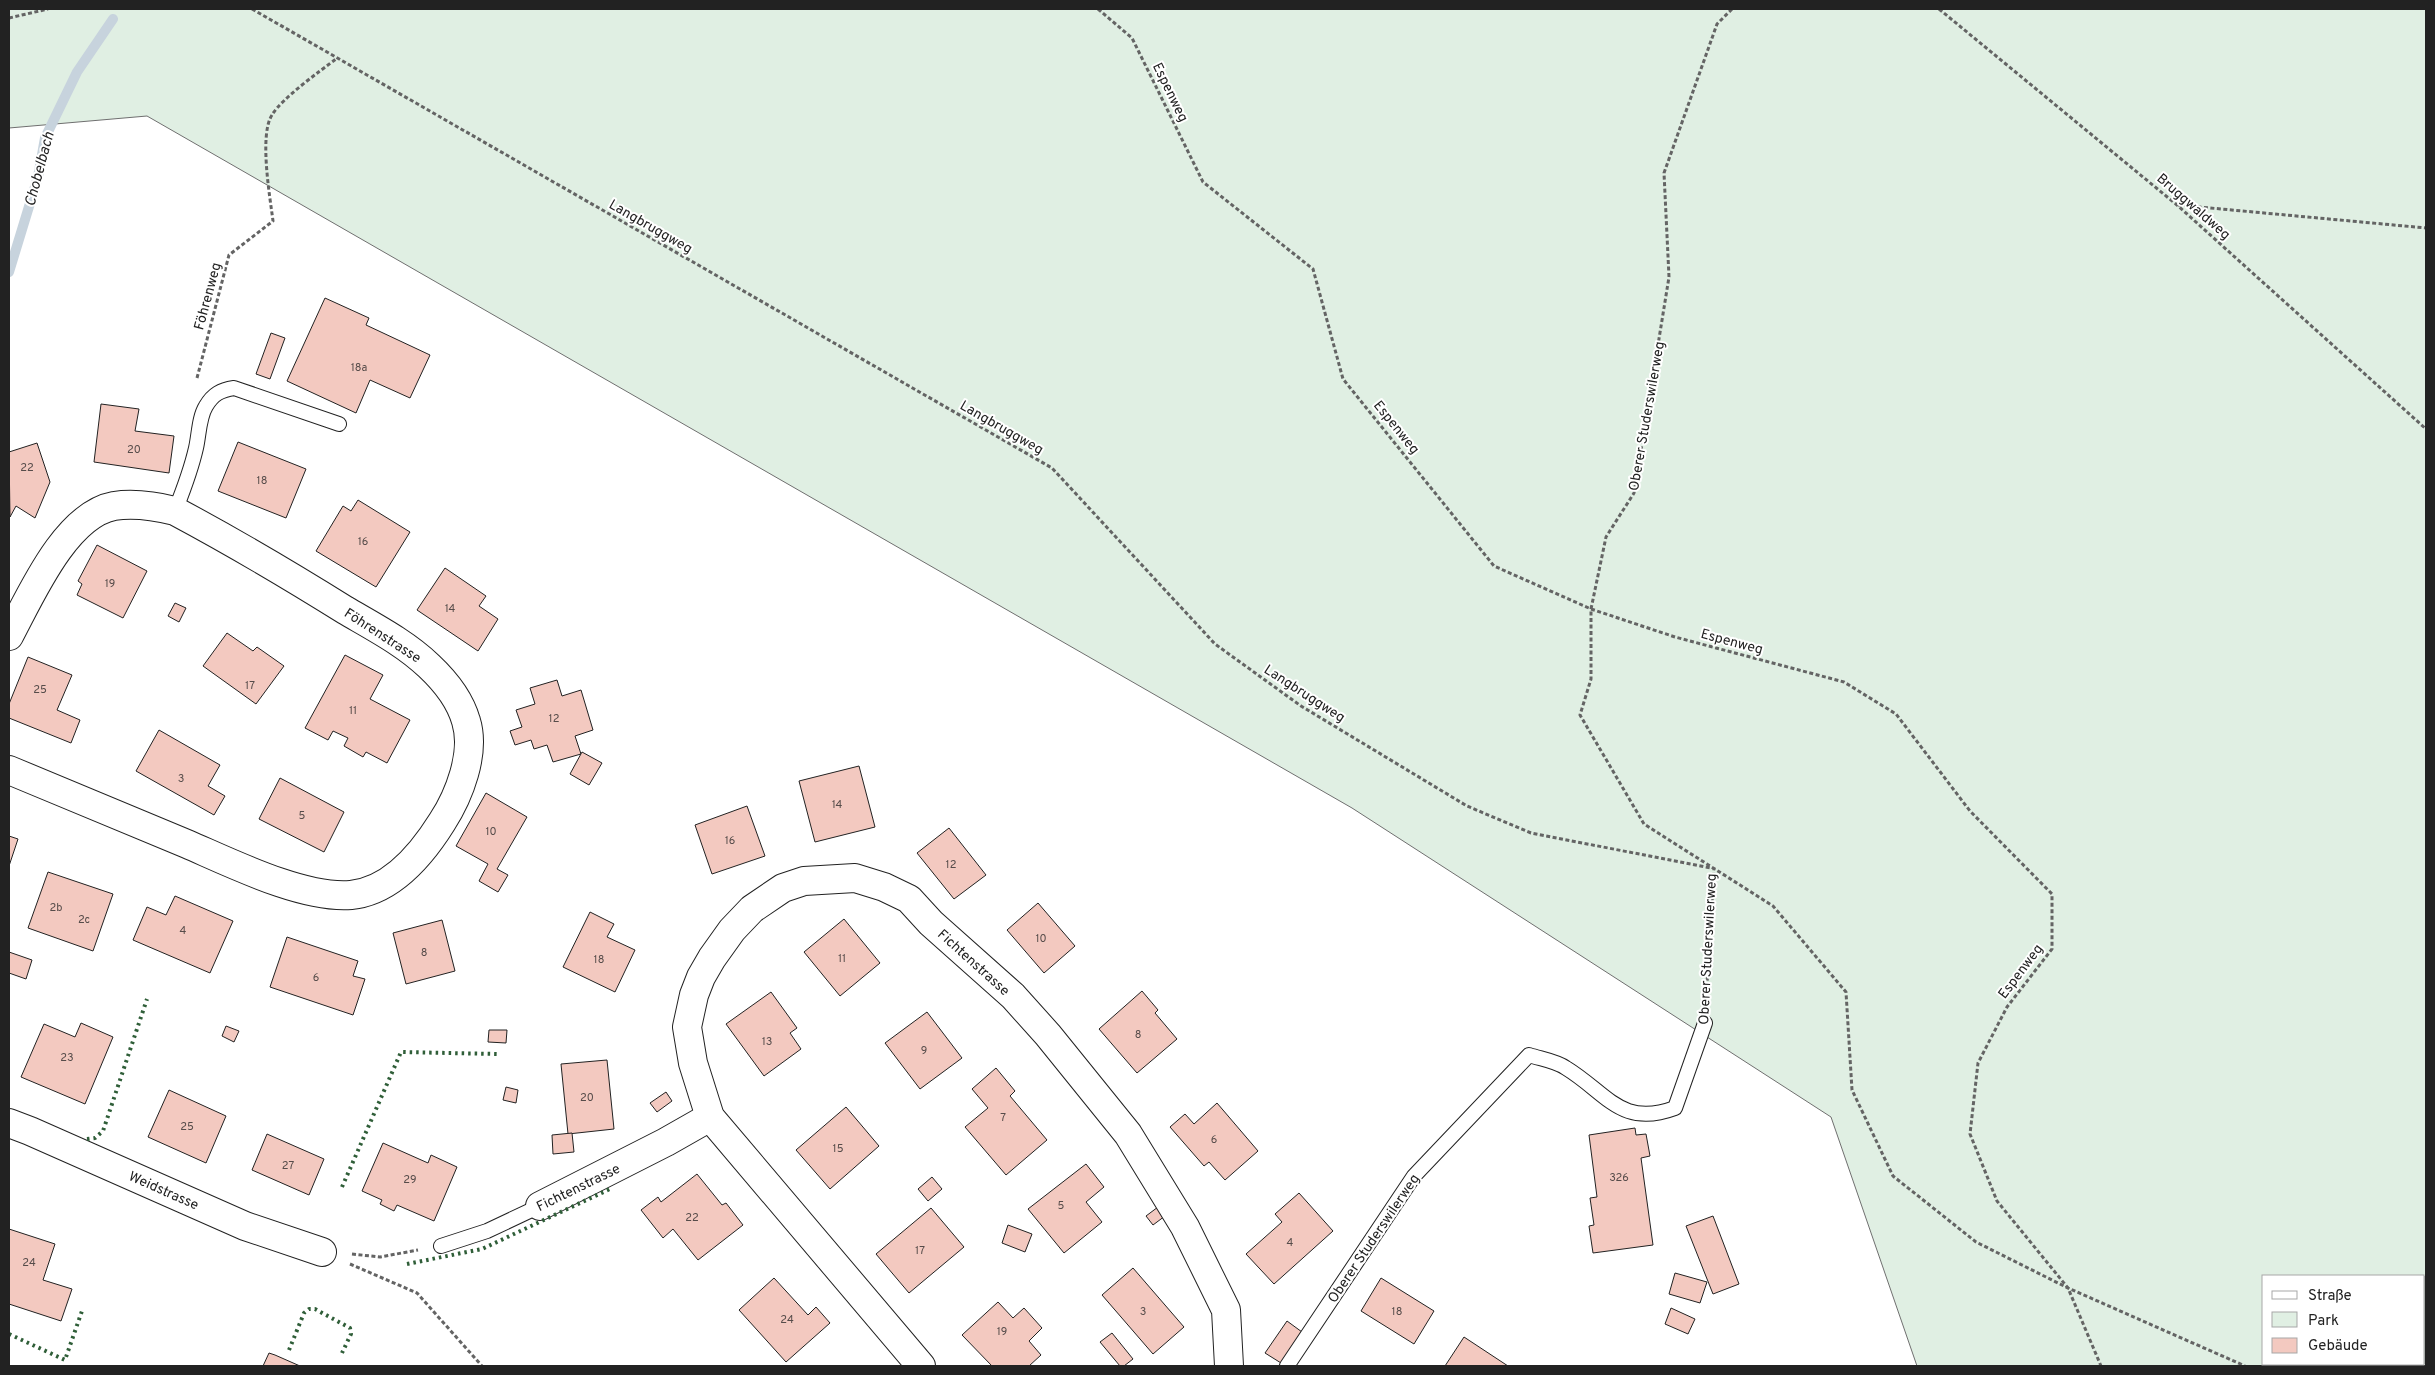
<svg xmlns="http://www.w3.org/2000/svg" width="2435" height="1375" font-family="Overpass,sans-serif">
<rect width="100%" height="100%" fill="#fff"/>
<path fill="#e0efe3" stroke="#6f6f6f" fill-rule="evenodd" d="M9,9H2426V1366H1917L1831,1117L1352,808L147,116L9,128ZM2264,1276H2424V1364H2264Z"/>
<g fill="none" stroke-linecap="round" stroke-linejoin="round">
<path stroke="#c7d3dd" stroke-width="10" d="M9,272L38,177L45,138L77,72L113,19"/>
</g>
<g fill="#f3c9c0" stroke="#222">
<path d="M325,298L369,318L366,325L430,355L410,398L370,380L356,413L287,381Z"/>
<path d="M271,333L285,338L270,379L256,374Z"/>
<path d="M101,404L139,409L135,431L174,436L169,473L94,462Z"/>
<path d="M238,442L306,469L286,518L218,491Z"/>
<path d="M37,443L50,482L35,518L16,506L10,517L9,452Z"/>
<path d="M358,500L410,532L376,587L316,551L343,506L351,511Z"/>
<path d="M97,545L147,571L123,618L77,595L82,584L78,581Z"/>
<path d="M445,568L486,596L479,606L498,619L478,651L417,610Z"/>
<path d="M175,603L186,608L179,622L168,616Z"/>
<path d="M227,633L253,651L257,647L284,666L256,704L203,666Z"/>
<path d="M345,655L383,675L370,699L410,720L387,763L366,752L363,757L344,746L348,738L333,731L328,740L305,728Z"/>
<path d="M28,657L72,675L57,710L80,720L71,743L9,718V704Z"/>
<path d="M557,680L562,696L581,690L593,730L575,736L581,754L553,762L547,745L534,749L531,740L515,745L510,731L522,727L516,710L535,704L530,688Z"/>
<path d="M159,730L220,765L208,786L225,796L214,815L136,771Z"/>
<path d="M582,752L602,763L589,785L570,774Z"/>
<path d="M859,766L875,827L815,842L799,781Z"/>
<path d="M280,778L344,812L324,852L259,819Z"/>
<path d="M486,793L527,817L497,869L508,875L498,892L479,881L488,864L456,846Z"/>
<path d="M747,806L765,856L712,874L695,825Z"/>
<path d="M949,828L986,875L954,899L917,853Z"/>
<path d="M9,836L18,839L9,866Z"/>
<path d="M48,872L113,894L93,951L28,928Z"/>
<path d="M175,896L233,921L210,973L133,940L147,907L166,915Z"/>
<path d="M1038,903L1075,946L1044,973L1007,930Z"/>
<path d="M590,912L614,924L607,937L635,950L615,992L563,967Z"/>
<path d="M844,919L880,963L840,996L804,952Z"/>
<path d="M442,920L455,971L406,984L393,933Z"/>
<path d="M287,937L358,961L353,976L365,979L353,1015L270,987Z"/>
<path d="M9,952L32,960L26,979L9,973Z"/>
<path d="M1142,991L1158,1010L1155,1013L1177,1039L1137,1073L1099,1029Z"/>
<path d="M771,992L797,1028L790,1033L801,1049L764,1076L726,1024Z"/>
<path d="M927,1012L962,1058L920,1089L885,1043Z"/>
<path d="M81,1023L113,1037L85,1104L21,1077L44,1024L75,1037Z"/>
<path d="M226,1026L239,1031L234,1042L222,1036Z"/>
<path d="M489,1030H507L506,1043L488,1042Z"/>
<path d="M607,1060L614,1129L568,1134L561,1064Z"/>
<path d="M996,1068L1015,1091L1010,1096L1047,1140L1006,1175L965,1127L988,1108L972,1089Z"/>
<path d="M506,1087L518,1090L516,1103L503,1100Z"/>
<path d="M169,1090L226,1116L206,1163L148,1137Z"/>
<path d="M666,1092L672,1101L657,1112L650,1103Z"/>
<path d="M1217,1103L1258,1151L1225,1180L1209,1162L1204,1166L1170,1127L1185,1114L1194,1124Z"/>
<path d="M846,1107L879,1146L830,1189L796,1150Z"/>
<path d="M1635,1128L1636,1135L1646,1134L1650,1156L1641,1158L1653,1245L1593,1253L1589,1226L1594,1225L1590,1198L1597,1197L1589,1135Z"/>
<path d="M572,1133L574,1152L553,1154L552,1135Z"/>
<path d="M267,1134L324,1159L309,1195L252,1170Z"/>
<path d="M383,1143L428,1163L431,1155L457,1167L434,1221L397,1205L394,1211L380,1204L382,1200L362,1191Z"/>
<path d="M1086,1164L1104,1187L1086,1202L1102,1222L1064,1253L1028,1209Z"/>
<path d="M697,1174L722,1205L726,1203L743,1225L698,1260L673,1229L663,1238L641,1210L658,1197L661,1202Z"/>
<path d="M932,1177L942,1189L928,1201L918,1189Z"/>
<path d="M1299,1193L1333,1231L1274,1284L1246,1254L1282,1222L1275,1214Z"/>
<path d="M1158,1207L1165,1216L1153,1225L1146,1216Z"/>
<path d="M931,1208L964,1247L909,1293L876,1254Z"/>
<path d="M1713,1216L1739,1284L1713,1294L1686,1226Z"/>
<path d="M1008,1225L1032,1234L1025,1252L1002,1243Z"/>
<path d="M9,1229L55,1244L43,1280L72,1289L61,1321L9,1304Z"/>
<path d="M1133,1268L1184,1327L1153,1354L1102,1295Z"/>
<path d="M1675,1273L1707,1282L1700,1303L1669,1294Z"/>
<path d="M774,1278L808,1315L816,1307L830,1323L786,1362L739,1310Z"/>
<path d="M1381,1278L1434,1311L1414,1344L1361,1311Z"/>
<path d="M998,1302L1013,1318L1024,1308L1042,1328L1029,1341L1041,1355L1029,1366H992L962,1335Z"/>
<path d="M1671,1308L1695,1319L1688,1334L1665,1324Z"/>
<path d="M1287,1321L1302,1332L1281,1363L1265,1353Z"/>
<path d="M1112,1333L1133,1359L1124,1366H1120L1100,1342Z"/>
<path d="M1464,1337L1508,1366H1445Z"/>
<path d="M269,1353L275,1355L300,1366H263Z"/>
</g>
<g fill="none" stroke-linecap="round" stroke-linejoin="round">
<defs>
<g id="lane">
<path d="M175,511C183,491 191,470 196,448C199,435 199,417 206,406C213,394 221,390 234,388L339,424"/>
<path d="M441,1246L487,1231L540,1206"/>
<path d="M1287,1366L1414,1176L1529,1055C1541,1059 1556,1061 1566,1068C1607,1093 1621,1128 1675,1108L1705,1023"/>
</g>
<g id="street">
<path d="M9,636C30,597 65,515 114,506C134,503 155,506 175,511C233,542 289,575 345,610C374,627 405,643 429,666C445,681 460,700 466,721C476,753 459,796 442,822C422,854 391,891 351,895C303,899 231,863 187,844C127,819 68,794 9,770"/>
<path d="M9,1123L30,1131L245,1226L322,1252"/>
<path d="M540,1206L666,1142L710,1117"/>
<path d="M921,1366L710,1117L693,1063L687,1027L694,995L701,977L712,958L732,930L752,909L783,888L804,881L855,878L884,887L909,899L931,923L1013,996L1048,1035L1128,1134L1185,1227L1226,1310L1229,1366"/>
</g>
</defs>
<use href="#lane" stroke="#222" stroke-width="16"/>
<use href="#street" stroke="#222" stroke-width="30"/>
<g stroke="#646464" stroke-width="3" stroke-dasharray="4 2.5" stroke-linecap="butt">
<path d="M252,9L1052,468L1215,644L1301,706L1467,806L1531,833L1711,868"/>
<path d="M1098,9L1132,38L1203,182L1313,269L1343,379L1494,566L1591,609L1675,637L1844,682L1896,714L1970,811L2052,894V949L2007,1007L1978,1063L1970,1134L1997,1201L2068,1288L2101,1366"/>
<path d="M1732,9L1717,24L1664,173L1669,277L1634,493L1606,537L1591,609V679L1580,715L1644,824L1773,906L1846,992L1852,1090L1893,1176L1976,1242L2068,1288L2245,1366"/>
<path d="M1939,9L2177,205L2426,429"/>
<path d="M9,18L48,9"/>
<path d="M2178,205L2426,228"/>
<path d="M197,378L229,255L273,221C270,197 259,135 272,115C281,99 320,71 336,59"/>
<path d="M1706,1000L1714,869"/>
<path d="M352,1254L380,1257L418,1250"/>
<path d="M350,1264L417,1293L482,1366"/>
</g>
<use href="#lane" stroke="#fff" stroke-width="14"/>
<use href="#street" stroke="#fff" stroke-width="28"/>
<g stroke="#2f5e38" stroke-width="4" stroke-dasharray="2.5 4" stroke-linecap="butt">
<path d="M87,1139L95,1138L103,1131L147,999"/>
<path d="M342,1187L401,1052L497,1054"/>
<path d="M407,1264L482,1249L612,1188"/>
<path d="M9,1334L65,1360L83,1308"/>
<path d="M289,1350L304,1313L309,1309H315L350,1328L351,1334L342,1353"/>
</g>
</g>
<g text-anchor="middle" stroke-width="4" stroke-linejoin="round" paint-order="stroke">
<g font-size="11" fill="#564c4a">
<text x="359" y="371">18a</text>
<text x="134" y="453">20</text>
<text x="27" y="471">22</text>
<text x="262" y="484">18</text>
<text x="363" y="545">16</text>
<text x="110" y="587">19</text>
<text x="450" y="612">14</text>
<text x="250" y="689">17</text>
<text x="40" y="693">25</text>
<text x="353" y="714">11</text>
<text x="554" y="722">12</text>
<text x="181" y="782">3</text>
<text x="837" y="808">14</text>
<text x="302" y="819">5</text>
<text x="491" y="835">10</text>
<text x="730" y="844">16</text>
<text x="951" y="868">12</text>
<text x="56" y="911">2b</text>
<text x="84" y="923">2c</text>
<text x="183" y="934">4</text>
<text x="1041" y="942">10</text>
<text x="424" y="956">8</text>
<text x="842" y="962">11</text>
<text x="599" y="963">18</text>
<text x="316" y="981">6</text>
<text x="1138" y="1038">8</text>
<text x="767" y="1045">13</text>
<text x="924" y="1054">9</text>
<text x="67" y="1061">23</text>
<text x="587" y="1101">20</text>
<text x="1003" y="1121">7</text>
<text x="187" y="1130">25</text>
<text x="1214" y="1143">6</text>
<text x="838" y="1152">15</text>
<text x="288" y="1169">27</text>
<text x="1619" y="1181">326</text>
<text x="410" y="1183">29</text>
<text x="1061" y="1209">5</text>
<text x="692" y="1221">22</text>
<text x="1290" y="1246">4</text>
<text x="920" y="1254">17</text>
<text x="29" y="1266">24</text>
<text x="1143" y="1315">3</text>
<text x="1397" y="1315">18</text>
<text x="787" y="1323">24</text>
<text x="1002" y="1335">19</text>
</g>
<g font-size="14" fill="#222" stroke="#fff">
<text transform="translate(1171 92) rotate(64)" y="5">Espenweg</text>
<text transform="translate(2194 206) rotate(41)" y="5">Bruggwaldweg</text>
<text transform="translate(651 226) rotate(30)" y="5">Langbruggweg</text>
<text transform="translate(207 296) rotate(-75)" y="5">Föhrenweg</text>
<text transform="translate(1646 416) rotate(-80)" y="5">Oberer Studerswilerweg</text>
<text transform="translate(1002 427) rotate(30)" y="5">Langbruggweg</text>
<text transform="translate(1397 427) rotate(51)" y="5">Espenweg</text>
<text transform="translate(383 635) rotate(33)" y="5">Föhrenstrasse</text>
<text transform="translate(1732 641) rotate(15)" y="5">Espenweg</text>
<text transform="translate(1305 693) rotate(33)" y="5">Langbruggweg</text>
<text transform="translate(1707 949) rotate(-87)" y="5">Oberer Studerswilerweg</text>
<text transform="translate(974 962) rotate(42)" y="5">Fichtenstrasse</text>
<text transform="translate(2020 971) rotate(-53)" y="5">Espenweg</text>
<text transform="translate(578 1187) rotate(-26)" y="5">Fichtenstrasse</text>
<text transform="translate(164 1190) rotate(24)" y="5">Weidstrasse</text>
<text transform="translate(1373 1238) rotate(-56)" y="5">Oberer Studerswilerweg</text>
</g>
<g font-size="15" font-style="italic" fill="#222" stroke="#fff">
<text transform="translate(39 169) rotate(-75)" y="5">Chobelbach</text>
</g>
</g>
<rect width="2435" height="1375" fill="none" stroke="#222222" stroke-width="20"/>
<rect x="2262" y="1275" width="162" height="90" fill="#ffffff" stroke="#a7a7a7"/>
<rect x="2272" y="1291" width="25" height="8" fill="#ffffff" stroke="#a7a7a7"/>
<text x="2308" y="1300" font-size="15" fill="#222222">Straße</text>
<rect x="2272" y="1312" width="25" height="15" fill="#e0efe3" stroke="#a7a7a7"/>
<text x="2308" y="1325" font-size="15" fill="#222222">Park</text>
<rect x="2272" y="1338" width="25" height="15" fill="#f3c9c0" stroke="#a7a7a7"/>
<text x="2308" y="1350" font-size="15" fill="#222222">Gebäude</text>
</svg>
